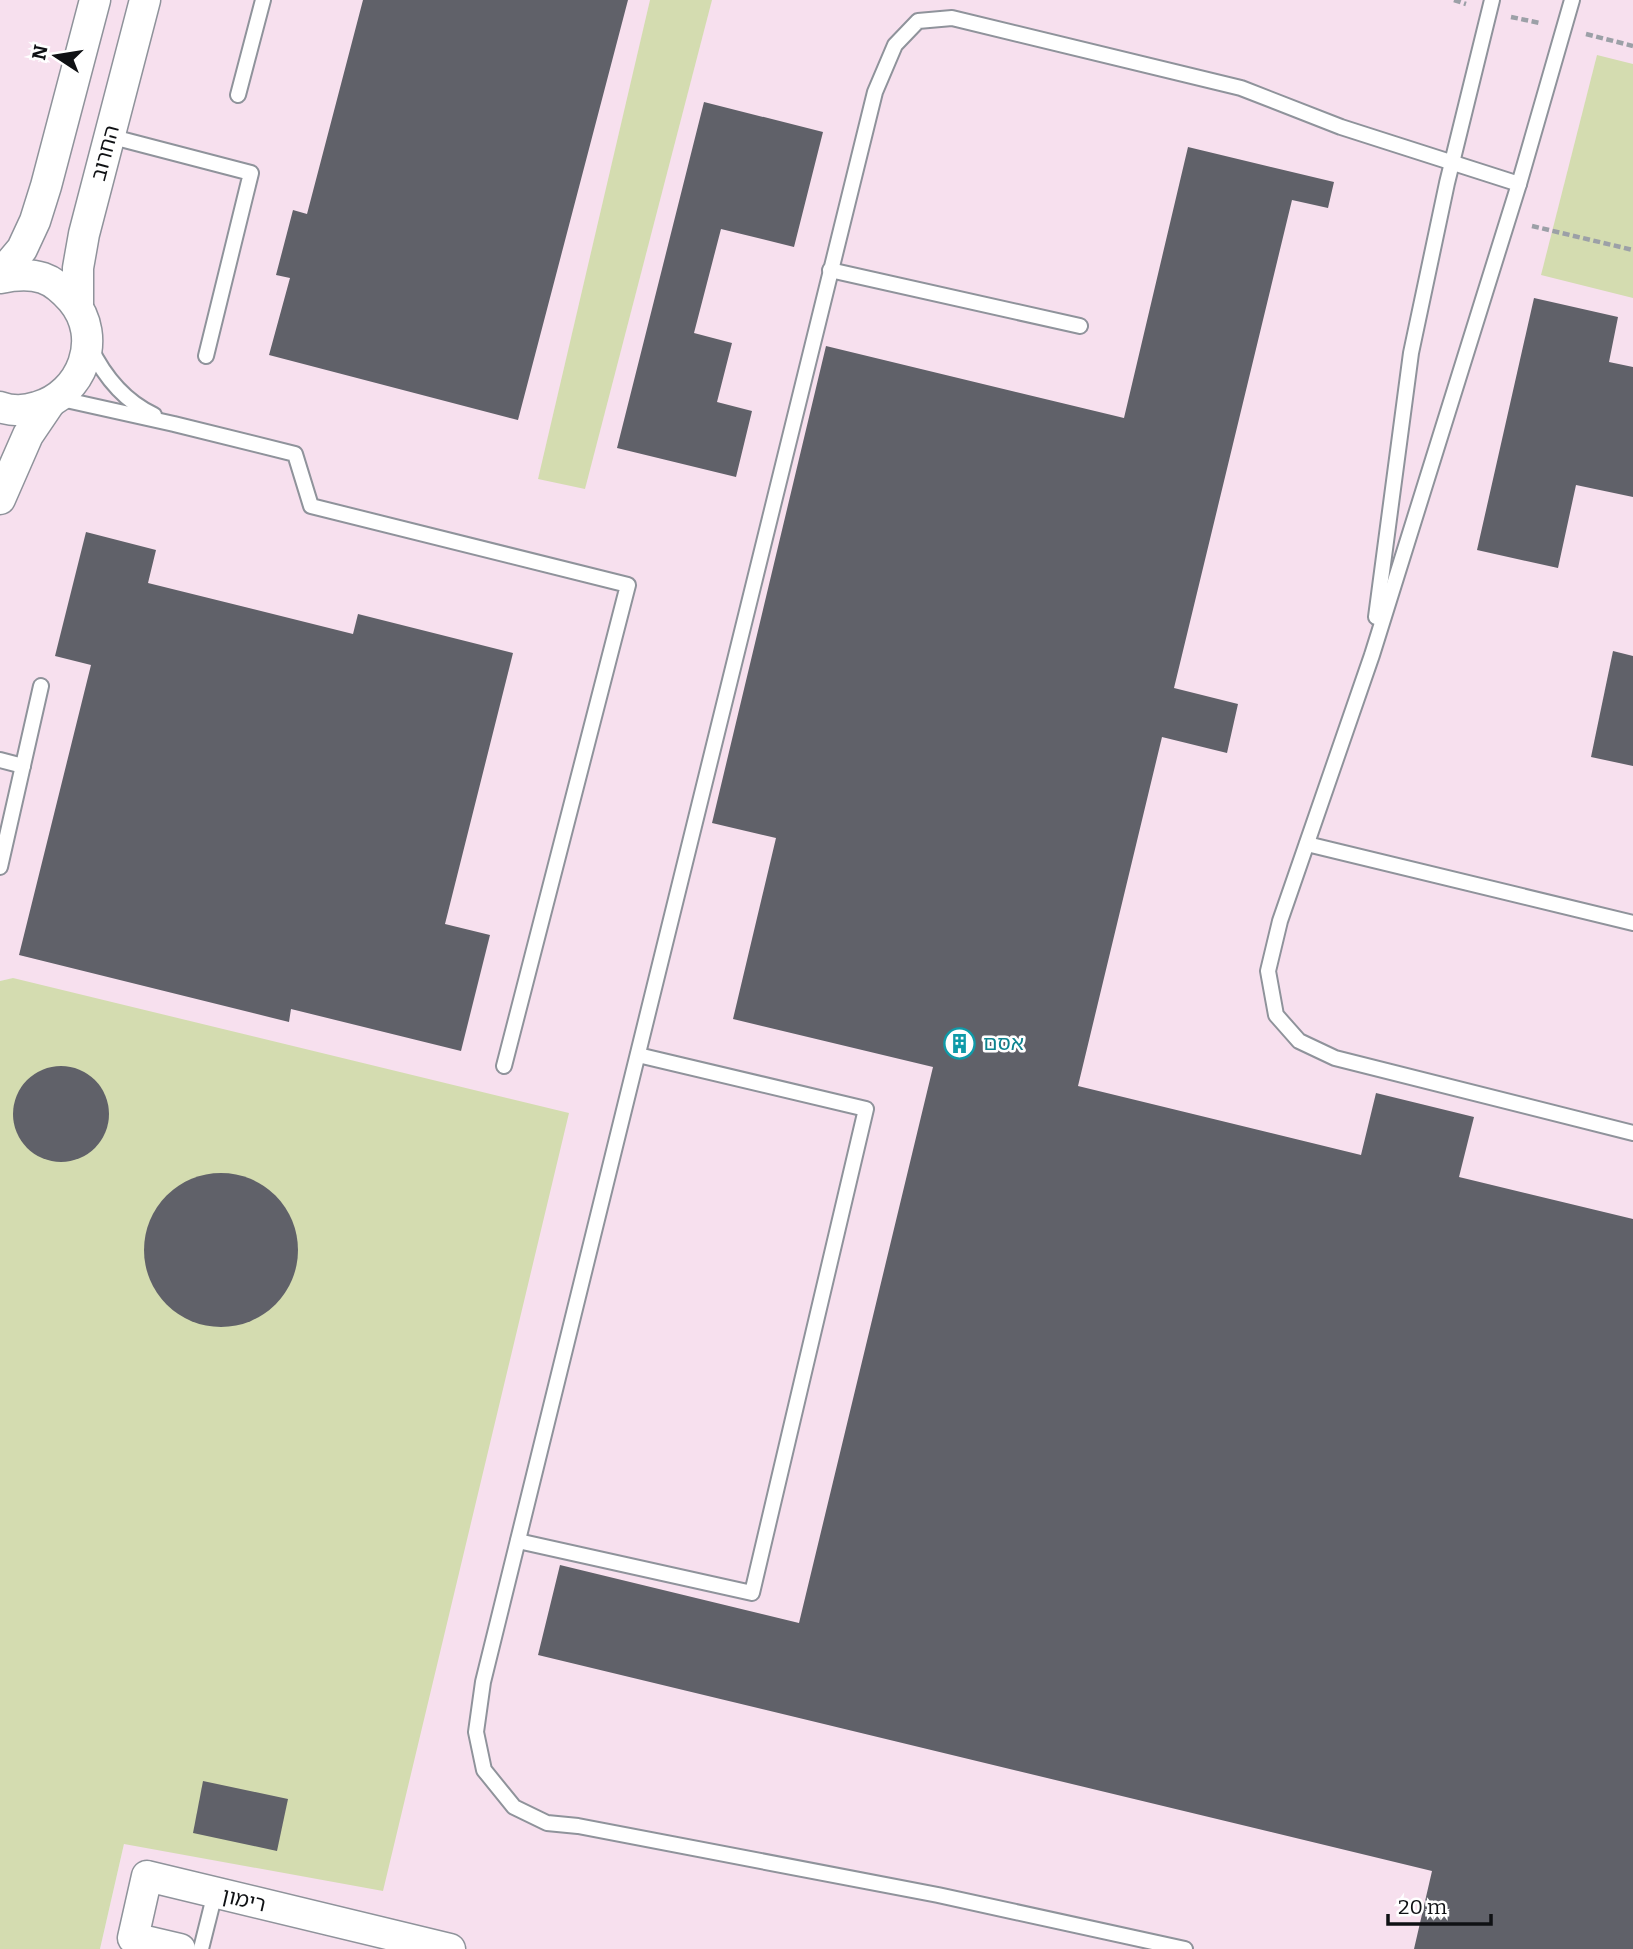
<svg xmlns="http://www.w3.org/2000/svg" width="1633" height="1949" font-family="Bitter,'Noto Sans Hebrew',serif">
<rect width="100%" height="100%" fill="#edf2fb"/>
<path fill="#f7e0ee" d="M0,0H1633V1949H100L124,1844L14,978L0,981Z"/>
<g fill="#d4dcb0">
<path d="M650,0H712L585,489L538,479Z"/>
<path d="M1597,55L1633,64V298L1541,275Z"/>
<path d="M13,978L569,1113L383,1891L124,1844L100,1949H0V981Z"/>
</g>
<g fill="#606169">
<path d="M363,0H628L518,420L269,355L290,278L276,275L293,210L307,214Z"/>
<path d="M704,102L823,132L794,247L721,229L694,333L732,343L717,402L752,411L736,477L617,448Z"/>
<path d="M1188,147L1334,182L1328,208L1292,200L1174,688L1238,704L1227,753L1162,737L1078,1086L1361,1155L1376,1093L1474,1117L1459,1177L1633,1219V1949H1414L1432,1871L538,1655L560,1565L799,1623L933,1067L733,1019L776,838L712,823L826,346L1124,418Z"/>
<path d="M1534,298L1618,317L1609,362L1633,367V497L1576,485L1558,568L1477,550Z"/>
<path d="M86,532L156,550L148,583L353,634L358,614L513,653L445,924L490,935L461,1051L291,1009L289,1022L19,955L91,665L55,656Z"/>
<path d="M1613,651L1633,656V766L1591,757Z"/>
<circle cx="61" cy="1114" r="48"/>
<circle cx="221" cy="1250" r="77"/>
<path d="M203,1781L288,1799L277,1851L193,1833Z"/>
</g>
<g fill="none" stroke-linecap="round" stroke-linejoin="round">
<defs>
<g id="service">
<path d="M1572,0L1519,184L1372,655L1280,921L1268,971L1276,1015L1299,1041L1335,1058L1633,1133"/>
<path d="M238,95L263,0"/>
<path d="M109,136L251,173L206,356"/>
<path d="M830,270L1080,326"/>
<path d="M90,347C104,376 124,401 154,415"/>
<path d="M57,398L174,424L295,454L311,506L628,585L504,1066"/>
<path d="M1376,617L1411,353L1447,183L1492,0"/>
<path d="M0,760L23,766"/>
<path d="M1307,844L1633,923"/>
<path d="M0,867L41,686"/>
<path d="M518,1541L752,1593L866,1109L638,1055"/>
<path d="M201,1949L215,1893"/>
<path d="M1185,1949L938,1895L578,1826L547,1823L514,1807L484,1770L476,1732L483,1682L875,92L895,45L918,21L952,18L1241,88L1341,127L1519,184"/>
</g>
<g id="minor">
<path d="M0,275L22,249L35,221L46,186L95,0"/>
<path d="M0,278C14,275 28,273 43,278C55,282 64,291 72,300C104,338 82,394 37,407C25,411 11,411 0,407"/>
<path d="M78,307V268L84,234L145,0"/>
<path d="M0,499L28,435L49,404"/>
<path d="M180,1949L133,1938L147,1876L450,1949"/>
</g>
</defs>
<use href="#service" stroke="#8f939b" stroke-width="18"/>
<use href="#minor" stroke="#8f939b" stroke-width="33"/>
<g stroke="#9ca0a7" stroke-width="4.5" stroke-dasharray="7 3.5" stroke-linecap="butt">
<path d="M1454,0L1466,4"/>
<path d="M1511,17L1540,23"/>
<path d="M1586,34L1633,46"/>
<path d="M1532,226L1633,250"/>
</g>
<use href="#service" stroke="#fff" stroke-width="14"/>
<use href="#minor" stroke="#fff" stroke-width="30"/>
</g>
<defs>
<symbol id="building-ring" viewBox="-11 -11 22 22"><circle r="9.5" fill="#fff" stroke="#0f9aa8" stroke-width="1.5"/><path d="M-4-6H4V6H1V3H-1V6H-4ZM-2.5-4.3h1.7v1.8h-1.7ZM.8-4.3h1.7v1.8H.8ZM-2.5-1h1.7V.8h-1.7ZM.8-1h1.7V.8H.8Z" fill="#0f9aa8"/></symbol>
</defs>
<g fill-rule="evenodd">
<use href="#building-ring" x="942" y="1026" width="35" height="35"/>
</g>
<g text-anchor="middle" stroke-width="5" stroke-linejoin="round" paint-order="stroke">
<g font-size="21" fill="#0f1114" stroke="#fff">
<text transform="translate(105 153) rotate(-75)" y="7">החרוב</text>
<text transform="translate(244 1900) rotate(13)" y="7">רימון</text>
</g>
<g font-size="21" fill="#0d838f" stroke="#fff" text-anchor="start">
<text x="983" y="1050">אסם</text>
</g>
</g>
<g transform="translate(56 56) rotate(282)" stroke="#ffffff" stroke-width="5" paint-order="stroke">
<path d="M0-5L12 26L0 18L-12 26Z" fill="#0f1114"/>
<text y="-10" font-size="19" font-weight="bold" text-anchor="middle" fill="#0f1114">N</text>
</g>
<path d="M1388 1914v10h103v-10" fill="none" stroke="#0f1114" stroke-width="3.5"/>
<text x="1398" y="1914" font-size="21" fill="#0f1114" stroke="#ffffff" stroke-width="5" paint-order="stroke">20 m</text>
</svg>
